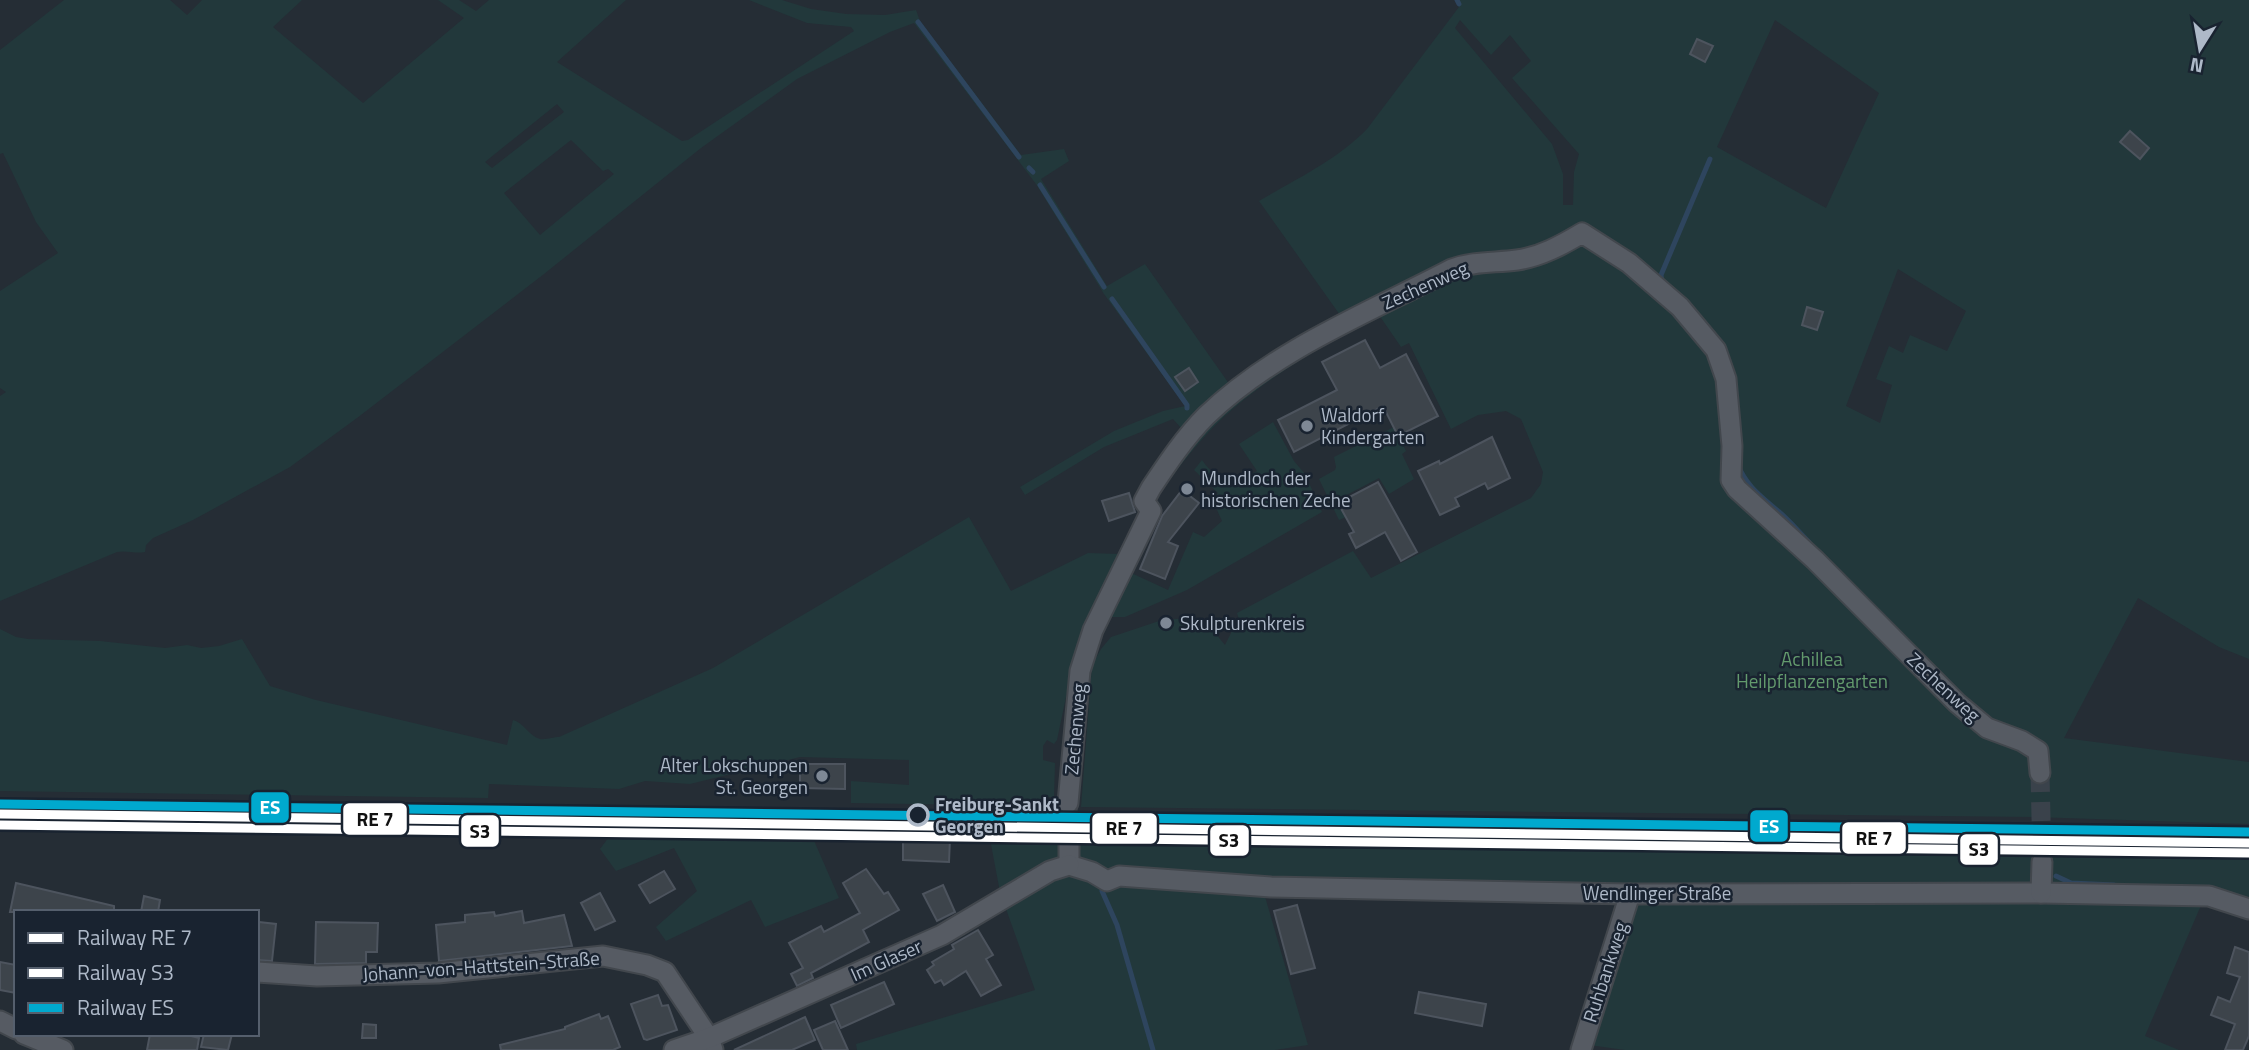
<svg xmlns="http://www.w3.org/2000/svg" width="2249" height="1050" font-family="'Titillium Web',sans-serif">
<rect width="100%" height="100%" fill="#252d35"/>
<g fill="#22383b" fill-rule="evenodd">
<path d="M64,0H170L187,15L202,0H302L273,27L363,103L464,18L438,0H459L476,11L489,0H626L557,62L682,141L688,140L854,31L851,27L807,23L749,0H782L811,9L846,14L885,15L916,10L920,21L1021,155L1064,149L1069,161L1041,179L1107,286L1145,264L1232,388L1340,315L1259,201C1296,179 1337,160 1367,129L1459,7L1455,0H2249V659L2219,647L2138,598L2064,738L2249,762V824L2033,817L1081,807L1092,665L1101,649L1111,637L1162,620L1190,618L1205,621L1225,645L1232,631L1241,626L1237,613L1353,551L1371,578L1531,498L1541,484L1543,472L1521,419L1506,411L1478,415L1451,429L1409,343L1401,347L1379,315C1329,342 1279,370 1235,407C1203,433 1179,468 1154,500L1182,429L1173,419L1104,447L1025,495L1020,487L1114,431L1163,411L1185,406L1104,294L1036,184L914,23L890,32L797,79L701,148L544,274L357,418L290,467L193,520L153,538L146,545L145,552C135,554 127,550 117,552L0,601V396L6,392L0,388V291L58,253L36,222L3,153L0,154V50ZM1460,20L1491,55L1510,35L1531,61L1512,78L1579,154L1574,172L1573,205H1563V174L1552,144L1455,28ZM1775,20L1879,93L1826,208L1717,147ZM557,104L564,112L492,168L485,162ZM571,140L603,171L608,169L614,174L540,235L504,193ZM1898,269L1966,311L1947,351L1910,335L1903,353L1889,346L1876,379L1892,385L1880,423L1846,406Z"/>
<path d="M1273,422L1294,461L1305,474L1322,512L1187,590L1125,617H1112L1110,615L1127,571L1168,590L1193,532L1204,537L1222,521L1212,499L1218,493L1194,470L1202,460C1218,483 1234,484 1257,471L1239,444Z"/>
<path d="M1394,427L1406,451L1402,454L1414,479L1389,494L1379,478L1337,500L1346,517L1339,520L1319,479L1335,470L1336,467L1334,457Z"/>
<path d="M969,517L1011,591L1088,553L1119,554L1084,626L1075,654L1057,740L1054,744L1047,740L1043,746V760L1055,763L1054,797H1043L1042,806L987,805V801H977V805L851,803V781L909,785V760L800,757L690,784L645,781L619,789L489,784L488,798L0,791V629L16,637L28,639L100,641L165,648L187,645L201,648L219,646L242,639L270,686L316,700L507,745L513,720C524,723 529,736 540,739C545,740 554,737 559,737L713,668Z"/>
<path d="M812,836L839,898L765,927L751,900L666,941L656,927L697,891L674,848L616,871L600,849L609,837Z"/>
<path d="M1105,836L2249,853V901L2208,889L2145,1036L2179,1050H1625L1589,1045L1617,909L1612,896L1264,893L1308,1045L1275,1050H857L856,1044L1035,990L1000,892L990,839L1034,840L1035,837L1105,838Z"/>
</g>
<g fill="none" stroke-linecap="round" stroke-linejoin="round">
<g stroke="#2e455e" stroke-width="5">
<path d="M1457,0L1459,4"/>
<path d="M918,22L1019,157"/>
<path d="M1029,168L1033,172"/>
<path d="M1040,185L1104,287"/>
<path d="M1662,282L1661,275L1710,159"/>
<path d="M1112,299L1187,405V408"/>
<path d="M1738,465C1746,486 1762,497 1778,511C1789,520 1799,532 1809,542"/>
<path d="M2056,876L2071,883L2114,885"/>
<path d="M1102,891L1117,925L1153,1050"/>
</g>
</g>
<g fill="#3d444b" stroke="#4d545e" stroke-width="2">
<path d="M1697,39L1713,46L1705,62L1690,54Z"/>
<path d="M2130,131L2149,148L2140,159L2120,142Z"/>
<path d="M1807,307L1823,312L1817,330L1802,325Z"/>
<path d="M1365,340L1380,368L1406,354L1438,416L1398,436L1383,406L1294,452L1278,420L1337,390L1322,362Z"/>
<path d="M1189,368L1198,382L1185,391L1175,377Z"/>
<path d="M1492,437L1510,478L1488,489L1485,483L1455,498L1459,506L1440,515L1418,471L1439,461L1440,464Z"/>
<path d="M1378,482L1417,552L1401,561L1385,532L1356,548L1349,534L1354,532L1338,503Z"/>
<path d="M1182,490L1199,503L1168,542L1178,546L1165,579L1140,569L1162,516Z"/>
<path d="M1129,493L1135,512L1109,521L1102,501Z"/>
<path d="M800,764H845V789L800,788Z"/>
<path d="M903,838H950L949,862L903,860Z"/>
<path d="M866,869L884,894L888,892L899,910L863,930L869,942L811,973L813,978L797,986L791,974L803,968L789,943L821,926L824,932L860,913L843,883Z"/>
<path d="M664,871L675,889L650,903L639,885Z"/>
<path d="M16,883L114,906V912H10Z"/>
<path d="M943,885L955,912L937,921L923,894Z"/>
<path d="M600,893L615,921L595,930L581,903Z"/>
<path d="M144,896L160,900L158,912H141Z"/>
<path d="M1297,905L1315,968L1291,974L1274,911Z"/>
<path d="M522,911L524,923L564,915L572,946L439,961L436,925L465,922V915L494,912L495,916Z"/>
<path d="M259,922L276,924L272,961L257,960Z"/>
<path d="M316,922L378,923L377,952H366V963L315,964Z"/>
<path d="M978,930L993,955L986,959L1001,985L981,996L966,971L944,985L941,980L935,983L927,970L934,965L932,962L954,949L952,945Z"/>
<path d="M2235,947L2249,952V1036L2243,1050H2225L2235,1024L2211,1015L2218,997L2230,1002L2240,977L2227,973Z"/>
<path d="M0,962L16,965V993L0,990Z"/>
<path d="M884,982L894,1004L841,1028L831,1005Z"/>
<path d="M1419,992L1486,1004L1482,1026L1415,1013Z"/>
<path d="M658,995L662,1006L668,1005L677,1030L647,1040L644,1039L631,1004Z"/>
<path d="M599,1014L601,1019L608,1016L620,1047L613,1050H501L500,1045L565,1029V1027Z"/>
<path d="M805,1017L815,1040L792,1050H734Z"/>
<path d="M835,1021L848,1050H823L814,1030Z"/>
<path d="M363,1024L376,1025V1038H362Z"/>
<path d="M150,1034H183L199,1038L197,1050H147Z"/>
<path d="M204,1034H232L228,1050L201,1047Z"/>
</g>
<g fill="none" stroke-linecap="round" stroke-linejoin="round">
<g stroke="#3a424b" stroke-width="19" stroke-dasharray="19 10" stroke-linecap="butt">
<path d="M2040,773L2042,862"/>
<path d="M1068,803L1069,838"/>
</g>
<defs>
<g id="street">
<path d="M1068,803L1080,671L1093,630L1151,511L1144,501L1151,488C1167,464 1185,437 1206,416C1276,349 1368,313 1452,269C1474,261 1495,263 1517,260C1540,257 1562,245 1582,233L1629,263L1680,307L1716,350L1726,379L1732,446L1731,480L1737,489L1815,560L1957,703L1987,728L2022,741L2038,751L2040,773"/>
<path d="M1069,838V865"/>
<path d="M1069,865L1092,872L1107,881L1119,876L1271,887L1630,894L2041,893L2209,896L2249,909"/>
<path d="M2041,893L2042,862"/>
<path d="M257,972L317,976L438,973L603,956L647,965L665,972L709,1038L713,1050"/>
<path d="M0,1021L16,1029"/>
<path d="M24,1034L63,1050"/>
<path d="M674,1050L709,1038L942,935L1050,871L1069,865"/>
<path d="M1581,1050L1630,894"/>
</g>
</defs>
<use href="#street" stroke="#42474d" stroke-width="23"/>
<use href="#street" stroke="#565b63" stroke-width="19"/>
<defs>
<path id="rail-1" d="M0,814L2249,843"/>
<path id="rail-2" d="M0,825L2249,853"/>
<path id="rail-3" d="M0,804L2249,832"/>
</defs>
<use href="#rail-1" stroke="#192330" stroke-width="14"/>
<use href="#rail-2" stroke="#192330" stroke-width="14"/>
<use href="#rail-3" stroke="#192330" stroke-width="14"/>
<use href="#rail-1" stroke="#fff" stroke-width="9"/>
<use href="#rail-2" stroke="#fff" stroke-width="9"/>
<use href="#rail-3" stroke="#00a9ce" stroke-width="9"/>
</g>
<g fill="#7e8895" stroke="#192330" stroke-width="2.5">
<circle cx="1307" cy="426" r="7"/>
<circle cx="1187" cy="489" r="7"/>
<circle cx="1166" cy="623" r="7"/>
<circle cx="822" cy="776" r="7"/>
</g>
<circle fill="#192330" stroke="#aeb9c8" stroke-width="3.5" cx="918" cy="815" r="10"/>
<g text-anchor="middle" stroke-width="5" stroke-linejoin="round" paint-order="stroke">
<g font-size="19" fill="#aeb9c8" stroke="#192330">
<text transform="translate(1425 285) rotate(-24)" y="7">Zechenweg</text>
<text transform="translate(1944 687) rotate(43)" y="7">Zechenweg</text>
<text transform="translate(1075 729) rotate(-85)" y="7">Zechenweg</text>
<text x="1657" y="900">Wendlinger Straße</text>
<text transform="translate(886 960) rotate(-24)" y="7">Im Glaser</text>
<text transform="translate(481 966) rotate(-4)" y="7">Johann-von-Hattstein-Straße</text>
<text transform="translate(1605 972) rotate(-72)" y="7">Ruhbankweg</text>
</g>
<g font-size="19" fill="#aeb9c8" stroke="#192330" text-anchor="start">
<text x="1321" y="422">Waldorf<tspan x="1321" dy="22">Kindergarten</tspan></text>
<text x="1201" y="485">Mundloch der<tspan x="1201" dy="22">historischen Zeche</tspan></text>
<text x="1180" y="630">Skulpturenkreis</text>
<text x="808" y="772" text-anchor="end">Alter Lokschuppen<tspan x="808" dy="22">St. Georgen</tspan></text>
</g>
<g font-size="19" fill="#639a6d" stroke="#192330">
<text x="1812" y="666">Achillea<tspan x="1812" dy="22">Heilpflanzengarten</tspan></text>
</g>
<g font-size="19" font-weight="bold" fill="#aeb9c8" stroke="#192330" text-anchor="start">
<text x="935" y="811">Freiburg-Sankt<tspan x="935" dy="22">Georgen</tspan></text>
</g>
</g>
<g stroke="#192330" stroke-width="2.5">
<rect x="250" y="791" width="40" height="33" rx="7" fill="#00a9ce"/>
<rect x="342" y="802" width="66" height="34" rx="7" fill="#fff"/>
<rect x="1749" y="809" width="40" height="34" rx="7" fill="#00a9ce"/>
<rect x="1091" y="812" width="67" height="33" rx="7" fill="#fff"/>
<rect x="460" y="814" width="40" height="34" rx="7" fill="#fff"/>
<rect x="1841" y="821" width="66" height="34" rx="7" fill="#fff"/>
<rect x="1209" y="824" width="41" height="33" rx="7" fill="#fff"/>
<rect x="1959" y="833" width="40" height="33" rx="7" fill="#fff"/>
</g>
<g font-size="19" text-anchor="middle" font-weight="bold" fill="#fff">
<text x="270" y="814">ES</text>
<text x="1769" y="833">ES</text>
</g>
<g font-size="19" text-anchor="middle" font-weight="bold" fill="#111">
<text x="375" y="826">RE 7</text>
<text x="1124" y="835">RE 7</text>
<text x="480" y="838">S3</text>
<text x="1874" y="845">RE 7</text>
<text x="1229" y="847">S3</text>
<text x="1979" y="856">S3</text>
</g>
<rect x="14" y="910" width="245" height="126" fill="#192330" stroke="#555f6d" stroke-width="2"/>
<rect x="28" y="933" width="35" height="10" fill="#ffffff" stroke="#555f6d" stroke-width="2"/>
<text x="77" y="945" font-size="21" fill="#aeb9c8">Railway RE 7</text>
<rect x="28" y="968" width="35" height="10" fill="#ffffff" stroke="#555f6d" stroke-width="2"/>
<text x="77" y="980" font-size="21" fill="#aeb9c8">Railway S3</text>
<rect x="28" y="1003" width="35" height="10" fill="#00a9ce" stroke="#555f6d" stroke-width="2"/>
<text x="77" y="1015" font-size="21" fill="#aeb9c8">Railway ES</text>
<g transform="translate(2200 49) rotate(191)" stroke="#192330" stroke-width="5" paint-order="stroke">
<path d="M0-5L12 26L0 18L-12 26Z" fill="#aeb9c8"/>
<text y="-10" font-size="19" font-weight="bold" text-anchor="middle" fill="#aeb9c8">N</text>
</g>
</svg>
